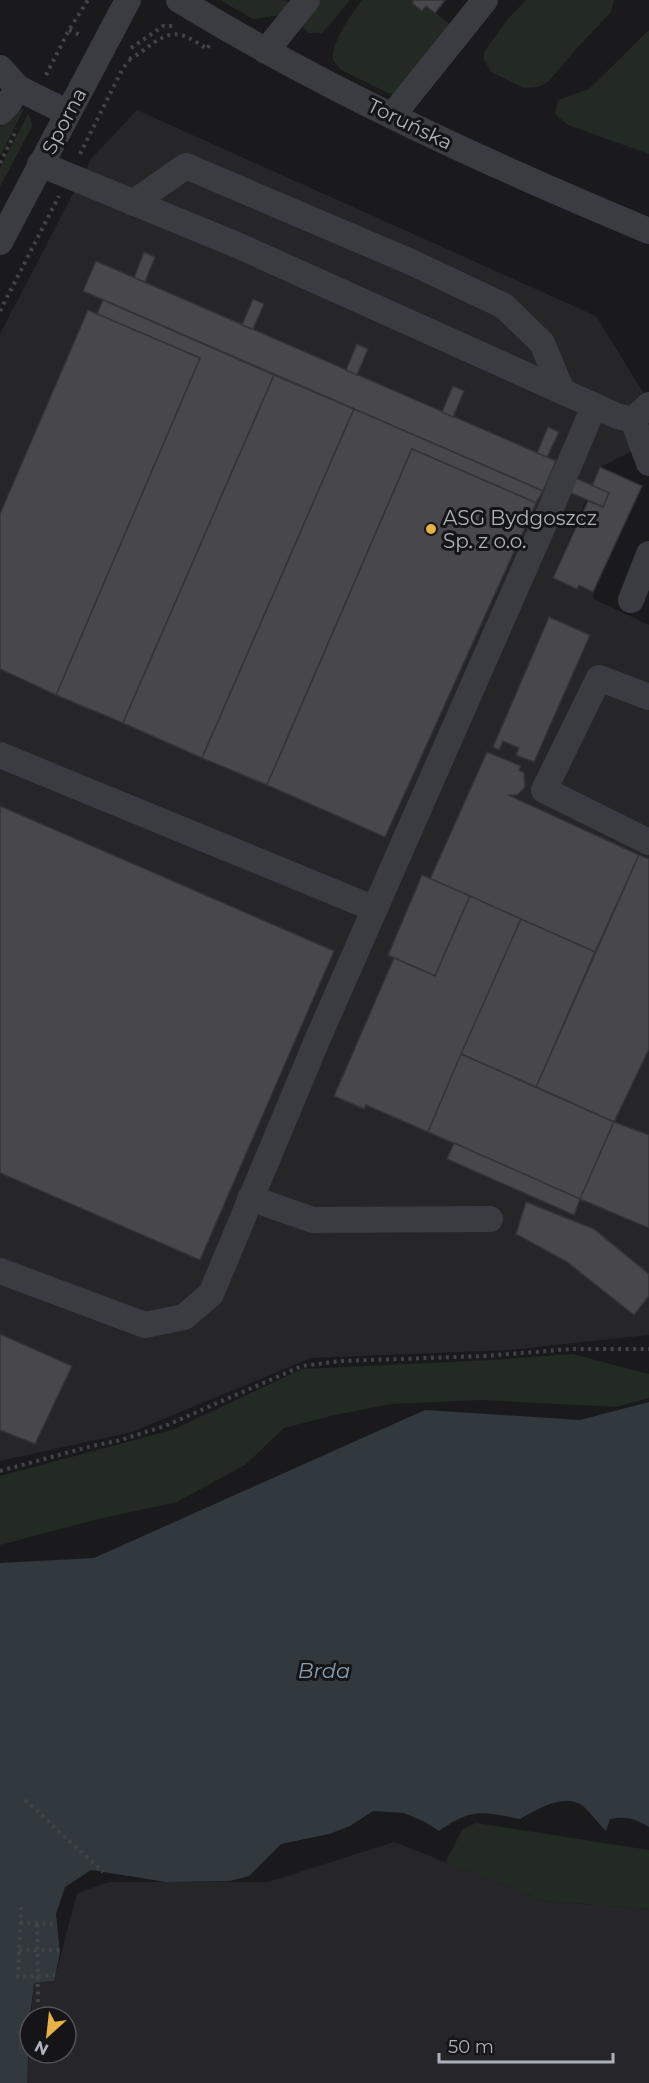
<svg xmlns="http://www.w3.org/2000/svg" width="649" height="2083" font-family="Montserrat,sans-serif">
<rect width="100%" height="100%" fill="#1a1a1c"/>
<g fill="#262629">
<path d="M137,110L596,316L649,402V443L600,467L553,577L577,589L579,585L593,592L594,599L649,625V1335L509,1350L311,1358L132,1432L0,1461V334L91,159Z"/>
<path d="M394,1842L545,1901L649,1909V2083H27L30,2041V2053H66V2017H31L34,1983L54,1981L77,1893L110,1882H268Z"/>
</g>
<g fill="#222a23">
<path d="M220,0H285L289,3L280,15L255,19L251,18Z"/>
<path d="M321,0H350L322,33H308L303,27V23Z"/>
<path d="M362,0H414L412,3L422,11L426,6L450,24L395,94L388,93L341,70L333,60C331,42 352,14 362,0Z"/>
<path d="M526,0H614L611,12L578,47L548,82L538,87L524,88L491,72L484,60V52L508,19Z"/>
<path d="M649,30V154L568,125L555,114L558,100L589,89Z"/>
<path d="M24,109L0,156V127L20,110Z"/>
<path d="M28,114L31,120L32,126L0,187V168Z"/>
<path d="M572,1354L649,1374V1398L616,1407L481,1400L391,1404L335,1415L284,1428L245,1465L177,1502L90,1521L0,1545V1476L172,1430L302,1369L492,1360Z"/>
<path d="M476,1823L649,1850V1909L545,1901L445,1862L463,1829Z"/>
</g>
<path fill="#31393f" d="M649,1402V1827C634,1818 627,1816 610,1819L606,1831C598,1823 591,1813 583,1806C564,1792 537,1810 520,1819C482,1812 473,1807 439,1831L425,1822L404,1813L373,1811L350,1826L329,1834L281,1844L249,1876L230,1881L166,1882L91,1870L65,1887L56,1914L60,1953L54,1981L34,1983L30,2017L27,2083H0V1563L94,1558L425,1410L580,1420Z"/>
<g fill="#47474c" stroke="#343438" stroke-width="1.5">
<path d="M414,0H445L435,13L426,6L422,11L412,3Z"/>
<path d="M144,252L155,257L145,282L134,278Z"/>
<path d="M96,261L556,461L543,491L83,291Z"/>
<path d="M253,299L264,304L253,329L242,325Z"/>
<path d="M103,300L274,375L123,723L56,695L200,358L97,314Z"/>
<path d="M88,310L200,358L56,695L0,669V514Z"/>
<path d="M357,344L368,349L357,375L346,370Z"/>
<path d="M274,375L354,409L202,758L123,723Z"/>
<path d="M453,386L464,391L453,417L442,412Z"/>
<path d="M354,409L543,491L536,503L412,449L267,785L202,758Z"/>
<path d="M548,427L559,432L547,457L537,453Z"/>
<path d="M412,449L536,503L385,837L267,785Z"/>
<path d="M600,467L642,486L593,592L579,585L577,589L553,578L588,501L603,507L609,493L592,486Z"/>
<path d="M553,468L609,493L603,507L547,482Z"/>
<path d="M549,617L590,635L534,762L516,755L519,748L503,741L499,750L493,747Z"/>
<path d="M487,752L521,766L519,770L524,773L525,787L517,795H508L639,855L595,952L430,879Z"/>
<path d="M0,806L334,951L200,1260L0,1173Z"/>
<path d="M639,855L649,859V1049L614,1122L536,1087Z"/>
<path d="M422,875L470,896L435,976L388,955Z"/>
<path d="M470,896L521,919L428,1132L366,1105L364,1109L334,1096L394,958L435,976Z"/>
<path d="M521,919L595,952L536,1087L461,1054Z"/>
<path d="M461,1054L614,1122L580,1199L428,1132Z"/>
<path d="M614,1122L649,1135V1228L580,1199Z"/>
<path d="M454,1143L580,1199L574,1215L447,1159Z"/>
<path d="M526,1202L594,1229L649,1274V1296L634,1315L567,1262L516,1234Z"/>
<path d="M0,1334L72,1366L35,1444L0,1430Z"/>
</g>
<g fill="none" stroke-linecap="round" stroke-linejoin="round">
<g stroke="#414348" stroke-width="4" stroke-dasharray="3 4.5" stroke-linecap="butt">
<path d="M69,30L82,36"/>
<path d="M131,48L163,26H173"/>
<path d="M129,59C145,53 161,30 181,35C190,37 199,44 207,49L210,44"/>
<path d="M46,75L69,30L88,0"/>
<path d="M80,154L123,68L130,60"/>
<path d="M0,163L17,129"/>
<path d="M0,311L59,196"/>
<path d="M0,1471L92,1446L117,1441L165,1426L302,1366L341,1361L484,1356L572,1349H649"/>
<path d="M25,1800L103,1872"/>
<path d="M21,1907L18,1977L55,1975"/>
<path d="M20,1923L57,1924"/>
<path d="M37,1924L38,2004"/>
<path d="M19,1950H60"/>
</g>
<g stroke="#3b3c41" stroke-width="26">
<path d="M179,0C328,91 488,164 649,231"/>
<path d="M266,51L307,0"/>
<path d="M0,68L18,88L68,113"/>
<path d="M0,112L8,104L18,88"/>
<path d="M392,116L485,0"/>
<path d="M40,164L237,245L617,416L633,420L649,405"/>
<path d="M133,203L186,166L411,262L504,306L542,343L562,391"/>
<path d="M0,242L128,0"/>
<path d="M633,420L649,463"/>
<path d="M631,600L649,554"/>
<path d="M649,697L599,678L544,790L649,842"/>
<path d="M0,755L375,909"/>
<path d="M250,1198L313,1220L490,1219"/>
<path d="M0,1271L145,1325L184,1317L211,1294L318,1038L551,508L594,406"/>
</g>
</g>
<circle fill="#e6b248" stroke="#151517" stroke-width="2" cx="431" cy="529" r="6"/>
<g text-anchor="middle" stroke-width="6" stroke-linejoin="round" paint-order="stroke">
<g font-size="20" fill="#adb1bb" stroke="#151517">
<text transform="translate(64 121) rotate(-62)" y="7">Sporna</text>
<text transform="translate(410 124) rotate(26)" y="7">Toruńska</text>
</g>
<g font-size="20" fill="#adb1bb" stroke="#151517" text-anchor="start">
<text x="443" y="525">ASG Bydgoszcz<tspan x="443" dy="23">Sp. z o.o.</tspan></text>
</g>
<g font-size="21" font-style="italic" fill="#879eb3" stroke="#151517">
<text x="324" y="1678">Brda</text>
</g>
</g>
<g transform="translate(48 2035) rotate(207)"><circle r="28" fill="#151517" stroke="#525359" stroke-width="1.5"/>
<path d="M0-4.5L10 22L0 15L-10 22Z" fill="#e6b248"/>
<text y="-9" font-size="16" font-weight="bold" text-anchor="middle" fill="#adb1bb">N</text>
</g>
<path d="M439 2053v9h174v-9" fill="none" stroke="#adb1bb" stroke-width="3"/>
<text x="448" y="2053" font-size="18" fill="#adb1bb" stroke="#151517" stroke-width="4.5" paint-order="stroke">50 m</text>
</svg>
